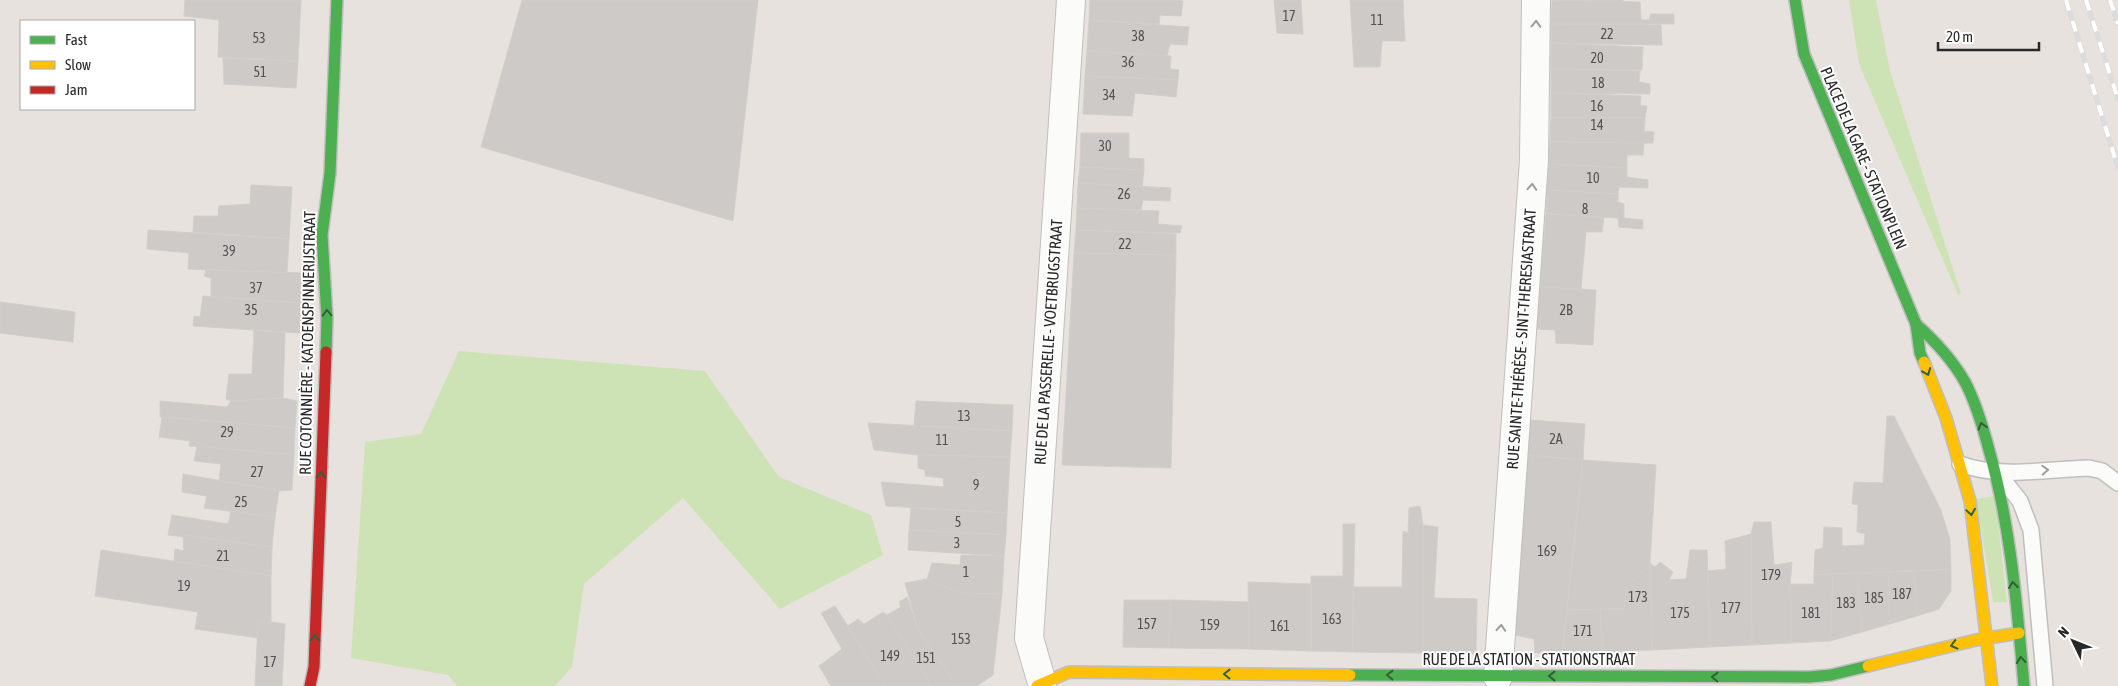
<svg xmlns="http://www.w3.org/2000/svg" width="2118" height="686" font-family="'Asap Condensed',sans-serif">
<rect width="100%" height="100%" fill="#e7e2dd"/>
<g fill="#cee3b5">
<path d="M1849,0H1876L1890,71L1961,294L1958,295L1859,64Z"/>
<path d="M459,351L705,371L779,477L871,515L883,555L780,609L683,498L584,584L572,667L555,686H457L448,675L351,658L365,442L421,434Z"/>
<path d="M1995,496L2007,602H1993L1976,499Z"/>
</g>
<g fill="#cecac7" stroke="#d2cec9">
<path d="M185,0H301L298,61L218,57L219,20L184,16Z"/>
<path d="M522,0H758L733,221L481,147Z"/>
<path d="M1090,0H1176L1183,1L1181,16L1160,15L1159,24L1089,20Z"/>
<path d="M1274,0H1301L1303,34L1277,33Z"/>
<path d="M1350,0H1403L1405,41H1382L1380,67H1354Z"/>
<path d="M1552,0L1640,2L1641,20H1649L1651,14H1674V24H1551Z"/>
<path d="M1561,0H1623V2Z"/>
<path d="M1089,20L1189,27L1187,45L1170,44L1167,56L1087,51Z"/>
<path d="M1551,24L1661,25L1662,45L1551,43Z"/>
<path d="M1551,43L1643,47L1642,70L1551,69Z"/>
<path d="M1087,51L1171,56L1170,69L1179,70L1178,80L1085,76Z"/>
<path d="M223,58L298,61L296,88L224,84Z"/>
<path d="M1551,69L1640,71L1639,82L1650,84V94L1551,93Z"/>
<path d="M1085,76L1178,80L1176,97L1135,93L1132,116L1083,114Z"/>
<path d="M1551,93L1641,96L1640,105L1647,106L1645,118H1551Z"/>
<path d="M1551,118H1645L1644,131L1654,132L1653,143L1550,142Z"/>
<path d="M1081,133H1129V158L1144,159V170L1080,167Z"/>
<path d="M1550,142L1644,143L1643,155H1627V168L1549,164Z"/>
<path d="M1549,164L1627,168V177L1648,180V188L1619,187L1618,194L1547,190Z"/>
<path d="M1080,167L1144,170L1142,188L1078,183Z"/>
<path d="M1078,183L1171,188L1170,201L1143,200L1141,210L1077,208Z"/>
<path d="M251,185L292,187L289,239L193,232L194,216H218L219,206L250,204Z"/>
<path d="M1547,190L1618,194V202L1624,204V218L1643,220V229L1619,227L1618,218L1546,214Z"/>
<path d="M1077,208L1159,211L1158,224L1182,226L1180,233L1076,230Z"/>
<path d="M1546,214L1604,217L1602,232H1586L1581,289L1540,287Z"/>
<path d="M148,230L289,239L287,274L188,269L189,253L147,249Z"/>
<path d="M1076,230L1176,234V255L1074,253Z"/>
<path d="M1074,253L1176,255L1171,468L1062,465Z"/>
<path d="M206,270L302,273L301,303L211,298V278L204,276Z"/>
<path d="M1540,287L1596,290L1593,345L1556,343L1555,330L1536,329Z"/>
<path d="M203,296L301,303L300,333L193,326L194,316L200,317Z"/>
<path d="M0,302L75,312L73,342L0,333Z"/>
<path d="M254,330L285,333L283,398L231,401L226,399L229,374H252Z"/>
<path d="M283,398L297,401L295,428L160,417V401L227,407L231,401Z"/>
<path d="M916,401L1013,405L1012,431L914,427Z"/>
<path d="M1887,416H1894L1941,510L1950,540L1951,569L1814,575L1815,550L1823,548L1824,527L1842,528V546L1864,545L1865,534L1857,532L1858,505L1852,504L1854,482L1883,483Z"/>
<path d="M162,417L295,428L294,455L189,446L190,441L159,437Z"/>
<path d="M1530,420L1585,424L1583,460L1528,455Z"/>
<path d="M868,423L1012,431L1010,457L918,455L874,450Z"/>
<path d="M197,446L294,455L292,490L279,491L219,480L221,464L194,461Z"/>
<path d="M918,455L1010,457L1007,513L886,506L881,482L944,487L943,478L925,476V470L918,468Z"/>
<path d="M1528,455L1583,460L1562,653H1535L1534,639L1515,635Z"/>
<path d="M1583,460L1656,465L1650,563L1627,586L1624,609L1567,610Z"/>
<path d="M183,474L279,491L275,517L204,508L207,496L182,492Z"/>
<path d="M1420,506L1423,525V653L1352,652L1354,587H1402L1403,531L1408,533L1409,508Z"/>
<path d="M911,508L1007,513L1006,535L909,530Z"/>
<path d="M231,511L275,517L272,547L168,535L172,515L228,524Z"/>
<path d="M1754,522H1771L1774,565L1792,562L1790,584L1791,643L1752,645L1751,534Z"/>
<path d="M1343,524H1355L1352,652L1311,651V576H1343Z"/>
<path d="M1423,525L1438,527L1434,598L1477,599L1476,654L1423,653Z"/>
<path d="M909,530L1006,535L1004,556L908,550Z"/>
<path d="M1751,534L1752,645L1710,647L1708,571L1726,569L1725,541Z"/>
<path d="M183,535L272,547L271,576L174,561L175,549L184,551Z"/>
<path d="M101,550L271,576V622L258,623V638L195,629L198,612L95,596Z"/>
<path d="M1690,550H1707L1710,647L1652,650L1650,563L1655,567L1660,562L1673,572L1669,580L1686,579Z"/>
<path d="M961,555L1004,556L1002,594L960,593L927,579L932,563L960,565Z"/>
<path d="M1650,563L1652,650L1603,652L1600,609H1624L1627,586Z"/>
<path d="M1951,569V591L1939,609L1917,616L1914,571Z"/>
<path d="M1914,571L1917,616L1890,624L1888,572Z"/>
<path d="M1888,572L1890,624L1862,632L1857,573Z"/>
<path d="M1857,573L1862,632L1830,641L1833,574Z"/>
<path d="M1833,574L1830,641L1791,643L1790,584H1814V575Z"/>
<path d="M927,579L960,593L1002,594L993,675L977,686H957L918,629L905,583Z"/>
<path d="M1248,582L1311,584V651L1249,649Z"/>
<path d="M907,597L918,629L957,686H932L887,615L901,607L899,602Z"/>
<path d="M1124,600H1171L1169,648L1123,647Z"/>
<path d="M1171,600L1249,602V649L1169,648Z"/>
<path d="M835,606L848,626L885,686H831L819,666L842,649L821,613Z"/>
<path d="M1600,609L1603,652L1562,653L1567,610Z"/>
<path d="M883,612L887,615L932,686H885L848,626L858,619L864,624Z"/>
<path d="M271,622L285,624L282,686H255L258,623Z"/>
</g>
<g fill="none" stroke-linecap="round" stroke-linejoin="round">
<defs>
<g id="lane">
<path d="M1960,464C2001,479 2047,469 2089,468L2102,471L2118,483"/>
<path d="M2001,477L2020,501L2031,530L2045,686"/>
</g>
<g id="street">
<path d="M1498,677L1534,160L1536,0"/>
<path d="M1042,683L1029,638L1071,0"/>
</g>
<g id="fast">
<path d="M1795,0L1804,54L1916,324L1920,353L1924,362"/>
<path d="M1916,324C1935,341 1952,359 1965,382C1976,403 1983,427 1989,450C2011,527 2017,607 2024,686"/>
<path d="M326,352L327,318L322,235L330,173L337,0"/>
<path d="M1350,675L1809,677L1831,675L1868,666"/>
</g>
<g id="slow">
<path d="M1924,362L1946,418L1970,501L1992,686"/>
<path d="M1868,666L1976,640L2019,633"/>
<path d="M1037,686L1069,672L1350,675"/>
</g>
<path id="jam" d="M310,686L314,667L326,352"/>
</defs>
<use href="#lane" stroke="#c0bfbf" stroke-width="18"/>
<use href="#street" stroke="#c0bfbf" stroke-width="30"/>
<use href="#fast" stroke="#c0bfbf" stroke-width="14"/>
<use href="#slow" stroke="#c0bfbf" stroke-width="14"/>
<use href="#jam" stroke="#c0bfbf" stroke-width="14"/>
<use href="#lane" stroke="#fbfbfa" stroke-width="15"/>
<use href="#street" stroke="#fbfbfa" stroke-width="28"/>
<use href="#fast" stroke="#4caf50" stroke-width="11"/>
<use href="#slow" stroke="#ffc107" stroke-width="11"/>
<use href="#jam" stroke="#c62828" stroke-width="11"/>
<defs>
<g id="rail">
<path d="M2066,0L2118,168"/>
<path d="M2086,0L2118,99"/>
<path d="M2110,0L2118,24"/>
</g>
</defs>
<use href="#rail" stroke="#dcdcde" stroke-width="5.5"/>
<use href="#rail" stroke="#fff" stroke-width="4" stroke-dasharray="11" stroke-linecap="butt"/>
</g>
<defs><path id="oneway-chevron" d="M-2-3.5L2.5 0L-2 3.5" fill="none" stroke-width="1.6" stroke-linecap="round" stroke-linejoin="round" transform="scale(1.25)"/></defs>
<g stroke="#9c9c9c">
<use href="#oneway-chevron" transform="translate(1536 24) rotate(-89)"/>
<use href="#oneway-chevron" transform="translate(1532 187) rotate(-86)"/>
<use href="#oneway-chevron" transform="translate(2045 470) rotate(-3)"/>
<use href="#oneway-chevron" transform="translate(1501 628) rotate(-86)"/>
</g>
<g stroke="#365e38">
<use href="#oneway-chevron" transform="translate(327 313) rotate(-92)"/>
<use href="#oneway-chevron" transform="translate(1927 372) rotate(68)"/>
<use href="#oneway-chevron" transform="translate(1982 426) rotate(-107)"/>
<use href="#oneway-chevron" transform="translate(321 475) rotate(-88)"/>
<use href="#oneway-chevron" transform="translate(1971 512) rotate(81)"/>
<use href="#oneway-chevron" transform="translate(2013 585) rotate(-97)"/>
<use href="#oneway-chevron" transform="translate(315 638) rotate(-88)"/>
<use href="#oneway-chevron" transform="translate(1954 645) rotate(166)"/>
<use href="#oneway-chevron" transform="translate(2021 660) rotate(-95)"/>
<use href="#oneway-chevron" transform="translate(1227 674) rotate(-179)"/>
<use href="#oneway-chevron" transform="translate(1390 675) rotate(-179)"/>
<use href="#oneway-chevron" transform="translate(1552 676) rotate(180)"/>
<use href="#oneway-chevron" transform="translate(1715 677) rotate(-179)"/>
</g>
<g text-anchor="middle" stroke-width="4" stroke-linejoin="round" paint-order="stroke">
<g font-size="14" fill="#525150">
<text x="1289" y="21">17</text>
<text x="1377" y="25">11</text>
<text x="1607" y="39">22</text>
<text x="1138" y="41">38</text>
<text x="259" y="43">53</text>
<text x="1597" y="63">20</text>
<text x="1128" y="67">36</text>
<text x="260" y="77">51</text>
<text x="1598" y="88">18</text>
<text x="1109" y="100">34</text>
<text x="1597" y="111">16</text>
<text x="1597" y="130">14</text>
<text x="1105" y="151">30</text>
<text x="1593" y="183">10</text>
<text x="1124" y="199">26</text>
<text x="1585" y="214">8</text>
<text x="1125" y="249">22</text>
<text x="229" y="256">39</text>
<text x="256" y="293">37</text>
<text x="251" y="315">35</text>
<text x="1566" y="315">2B</text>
<text x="964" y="421">13</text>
<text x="227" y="437">29</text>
<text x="1556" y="444">2A</text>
<text x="942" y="445">11</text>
<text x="257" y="477">27</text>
<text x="976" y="490">9</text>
<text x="241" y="507">25</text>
<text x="958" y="527">5</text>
<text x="957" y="548">3</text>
<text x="1547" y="556">169</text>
<text x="223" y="561">21</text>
<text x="966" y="577">1</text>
<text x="1771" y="580">179</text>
<text x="184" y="591">19</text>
<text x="1902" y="599">187</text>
<text x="1638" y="602">173</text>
<text x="1874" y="603">185</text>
<text x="1846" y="608">183</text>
<text x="1731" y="613">177</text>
<text x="1680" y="618">175</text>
<text x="1811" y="618">181</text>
<text x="1332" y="624">163</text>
<text x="1147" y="629">157</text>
<text x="1210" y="630">159</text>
<text x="1280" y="631">161</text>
<text x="1583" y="636">171</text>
<text x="961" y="644">153</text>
<text x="890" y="661">149</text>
<text x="926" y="663">151</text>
<text x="270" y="667">17</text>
</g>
<g font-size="16" fill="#282828" stroke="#fff">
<text transform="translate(1864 158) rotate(67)" y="6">PLACE DE LA GARE - STATIONPLEIN</text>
<text transform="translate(1521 339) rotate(-86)" y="6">RUE SAINTE-THÉRÈSE - SINT-THERESIASTRAAT</text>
<text transform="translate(1048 342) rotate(-86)" y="6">RUE DE LA PASSERELLE - VOETBRUGSTRAAT</text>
<text transform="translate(307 343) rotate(-89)" y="6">RUE COTONNIÈRE - KATOENSPINNERIJSTRAAT</text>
<text x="1529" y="665">RUE DE LA STATION - STATIONSTRAAT</text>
</g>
</g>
<rect x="20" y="20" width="175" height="90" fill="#ffffff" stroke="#a9a9a9"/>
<rect x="30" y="36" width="25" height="8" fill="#4caf50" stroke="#a9a9a9"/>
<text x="65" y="45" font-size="15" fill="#282828">Fast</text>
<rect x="30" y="61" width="25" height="8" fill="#ffc107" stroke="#a9a9a9"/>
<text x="65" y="70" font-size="15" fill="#282828">Slow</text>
<rect x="30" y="86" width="25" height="8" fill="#c62828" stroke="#a9a9a9"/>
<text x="65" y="95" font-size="15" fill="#282828">Jam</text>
<g transform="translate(2073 641) rotate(313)" stroke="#ffffff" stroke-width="4" paint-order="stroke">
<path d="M0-4L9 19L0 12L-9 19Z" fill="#282828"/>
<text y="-8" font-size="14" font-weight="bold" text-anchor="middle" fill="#282828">N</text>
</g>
<path d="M1938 42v8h101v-8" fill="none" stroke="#282828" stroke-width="2.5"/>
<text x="1946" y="42" font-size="15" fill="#282828" stroke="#ffffff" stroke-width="4" paint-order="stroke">20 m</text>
</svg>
